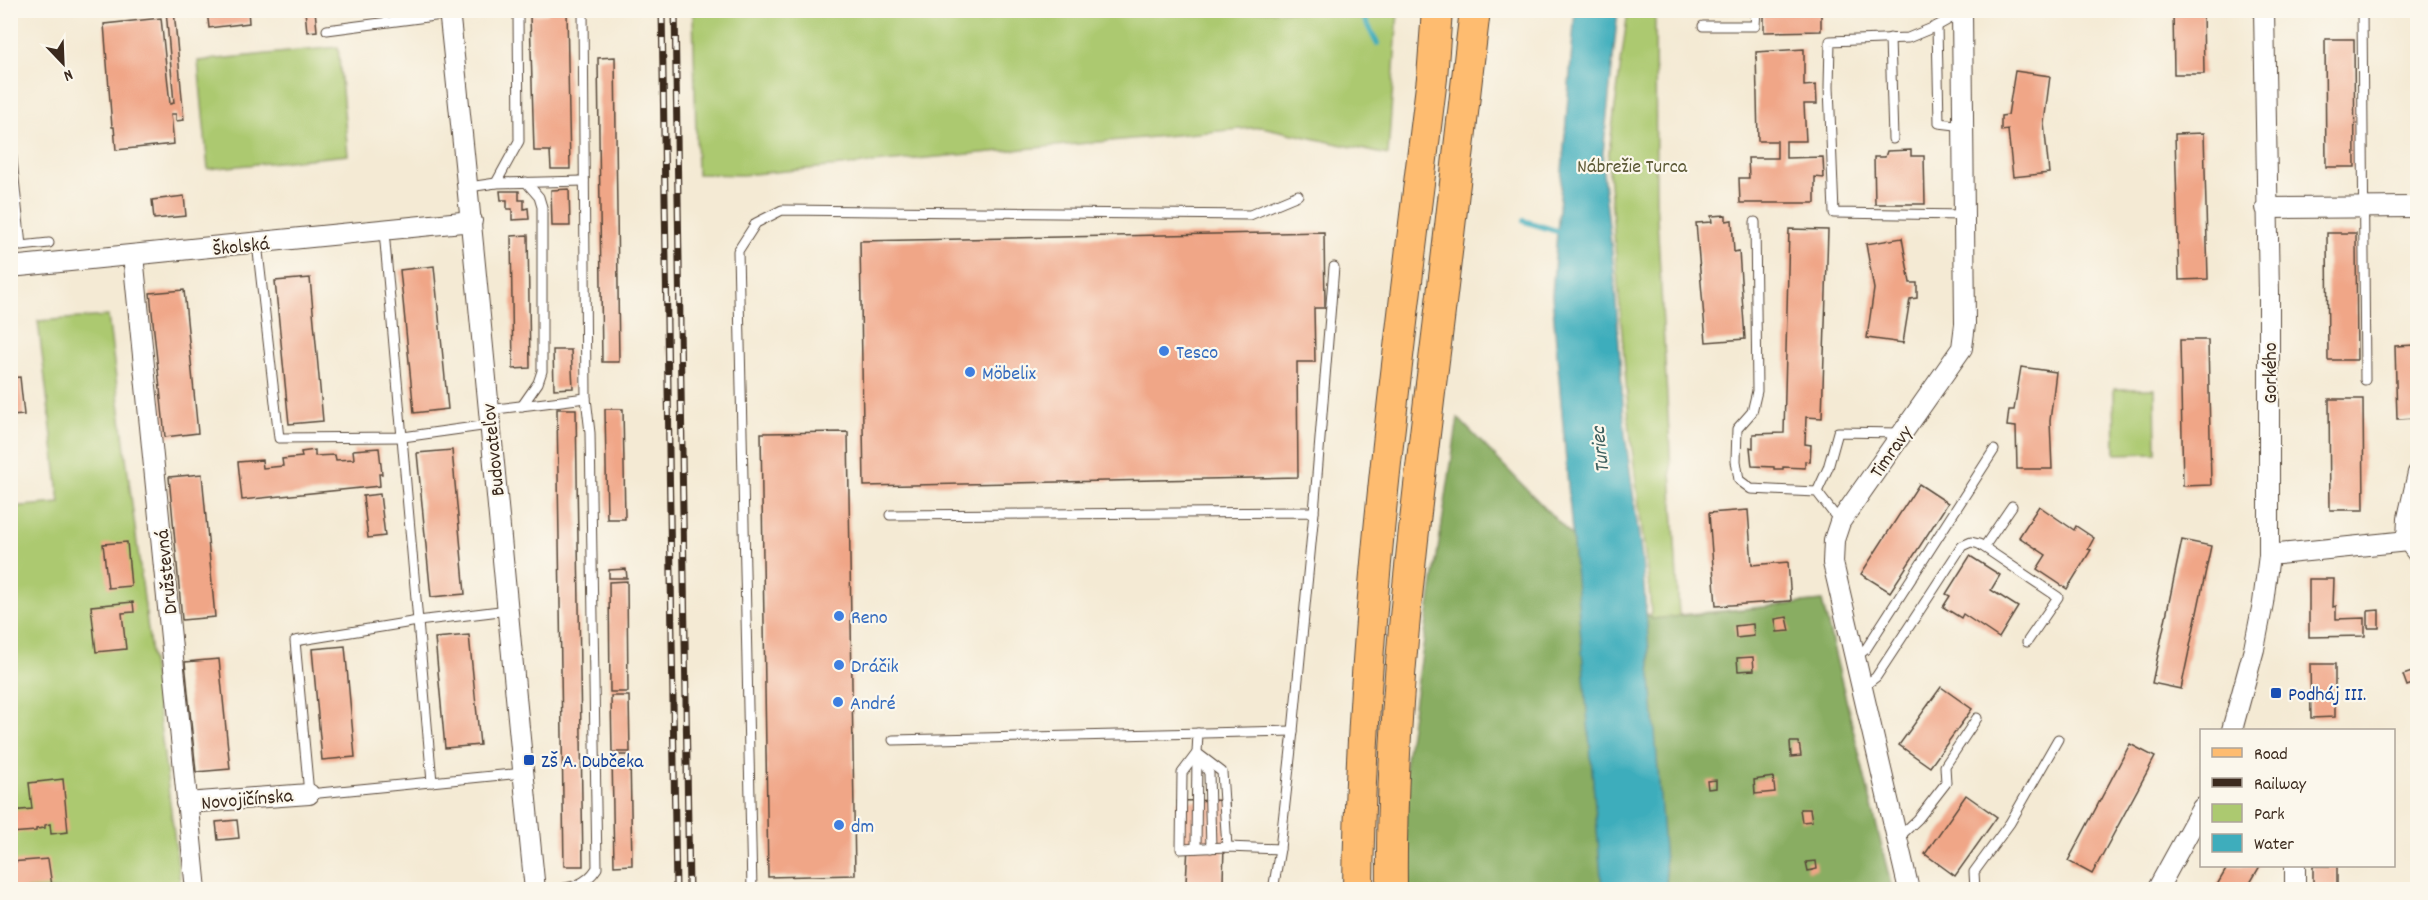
<svg xmlns="http://www.w3.org/2000/svg" width="2428" height="900" font-family="Dekko,sans-serif">
<rect width="100%" height="100%" fill="#fbf7ec"/>
<filter id="ink" filterUnits="userSpaceOnUse"><feTurbulence type="fractalNoise" baseFrequency=".0167" numOctaves="2"/><feDisplacementMap in="SourceGraphic" scale="12" xChannelSelector="R" yChannelSelector="G"/><feConvolveMatrix kernelMatrix="1 2 1 2 8 2 1 2 1" color-interpolation-filters="sRGB"/></filter>
<filter id="wash" filterUnits="userSpaceOnUse"><feTurbulence type="fractalNoise" baseFrequency=".008" numOctaves="4" result="noise"/><feDisplacementMap in="SourceGraphic" scale="24" xChannelSelector="R" yChannelSelector="G"/><feGaussianBlur stdDeviation="1.35" result="paint"/><feColorMatrix in="noise" values="0 0 0 0 0 0 0 0 0 0 0 0 0 0 0 0 0 1.4 0 .05"/><feComposite in="paint" operator="in"/></filter>
<g filter="url(#wash)">
<rect width="100%" height="100%" fill="#f4ead4"/>
<g fill="#acc970" stroke="#747a47" stroke-width="1.5">
<path d="M693,11H1398L1388,155L1262,127L742,175L697,174Z"/>
<path d="M1628,11H1655L1656,199L1679,615L1822,601L1892,889L1656,680L1649,587L1630,432L1608,159Z"/>
<path d="M338,47L348,155L208,169L198,61Z"/>
<path d="M108,316L181,889L11,890V507L60,503L38,321Z"/>
<path d="M2114,389H2155L2156,453L2115,454Z"/>
</g>
<path fill="#89ad62" stroke="#626c40" stroke-width="1.5" d="M1458,418L1652,619L1822,601L1892,889L1386,890Z"/>
<path fill="#3eadbc" stroke="#3c6c6d" stroke-width="1.5" d="M1575,11H1618L1602,163L1614,271L1625,434L1642,559L1667,889H1602L1552,295Z"/>
<g fill="none" stroke-linecap="round" stroke-linejoin="round">
<g stroke="#3eadbc" stroke-width="6">
<path d="M1360,10L1377,43"/>
<path d="M1524,221L1563,233"/>
</g>
</g>
<g id="blocks">
<g fill="#f0a687">
<path d="M166,10H174L184,120L176,121V114H171L174,144L116,150L114,127H112L104,24L161,18L170,104L174,103Z"/>
<path d="M207,10H248L249,23L209,28Z"/>
<path d="M305,10H315L317,31L307,32Z"/>
<path d="M548,10H567L570,169H551L550,151H534L530,15L548,14Z"/>
<rect x="1695" y="10" width="49" height="3"/>
<path d="M1764,10H1821V31L1764,32Z"/>
<path d="M2173,10H2203L2204,74H2174Z"/>
<path d="M2325,39H2354L2355,167H2326Z"/>
<path d="M1804,49V86L1816,85L1817,104H1804L1806,141H1786V158L1823,157L1824,178L1815,177V203H1740L1739,178H1749L1748,158H1777V141H1758L1756,52Z"/>
<path d="M615,57L619,362H602L598,58Z"/>
<path d="M2015,71L2050,76L2044,123L2049,173L2013,177L2008,130L2001,131V116L2008,115Z"/>
<path d="M2204,133L2208,279L2179,280L2175,134Z"/>
<path d="M1911,150V156H1924L1925,204H1875L1874,157H1885L1887,151Z"/>
<path d="M569,189L570,226H552L551,190Z"/>
<path d="M500,191H519V200H524V209L528,208L529,219L512,220V209H507V200H501Z"/>
<path d="M184,196L186,216L154,219L152,200Z"/>
<path d="M1726,215V221L1732,220L1734,252L1739,251L1745,339L1706,342L1696,223L1712,222L1711,216Z"/>
<path d="M1789,229L1828,230L1822,418L1806,417L1805,444L1811,445L1810,462L1805,461V468L1783,467V469H1774V467L1752,466L1750,447L1753,448V434L1784,433Z"/>
<path d="M1324,232L1325,308H1314L1315,362H1297L1298,477L864,486L860,241Z"/>
<path d="M2327,233H2356L2357,360H2328Z"/>
<path d="M528,235L530,368L513,369L511,236Z"/>
<path d="M1902,238L1910,283H1917V298L1910,299L1903,343L1867,338L1874,289L1866,244Z"/>
<path d="M434,266L448,409L414,413L400,270Z"/>
<path d="M310,278L323,421L289,424L275,281Z"/>
<path d="M184,290L198,433L165,437L150,293Z"/>
<path d="M2180,340H2208L2211,485L2183,486Z"/>
<path d="M2416,345L2418,418L2397,419L2395,346Z"/>
<path d="M553,350H571L573,388L554,389Z"/>
<path d="M2021,367L2056,372L2050,421L2052,469H2017L2016,427L2007,426L2009,410H2014Z"/>
<path d="M20,377L24,415L10,416V378Z"/>
<path d="M2329,399H2363L2364,510H2330Z"/>
<path d="M557,409H576L583,866H564Z"/>
<path d="M605,409H623L625,519H607Z"/>
<path d="M848,432L855,875L768,877L761,433Z"/>
<path d="M379,448L382,474H379L380,486L242,500L238,462L262,460L263,468L283,466L282,459L302,457L301,452L315,450V456L335,455L336,460L354,459L353,450Z"/>
<path d="M452,450L465,594L431,597L417,453Z"/>
<path d="M202,474L215,617L182,620L169,477Z"/>
<path d="M1919,484L1948,503L1890,592L1861,574Z"/>
<path d="M380,494L385,536L368,538L363,496Z"/>
<path d="M2039,506L2074,530L2076,526L2094,538L2088,549L2091,550L2067,589L2037,569L2046,555L2019,537Z"/>
<path d="M1748,510L1752,565L1788,562L1791,601L1716,606L1709,513Z"/>
<path d="M2182,540L2211,546L2181,689L2152,683Z"/>
<path d="M127,542L131,586L108,588L103,544Z"/>
<path d="M1970,556L2000,575L1991,590L2018,607L1999,638L1963,614L1961,618L1943,607L1950,596L1946,594Z"/>
<path d="M626,569L627,578H609V570Z"/>
<path d="M2309,579H2334L2333,607L2336,606V619L2365,618V636L2309,637Z"/>
<path d="M627,581L628,692H610L609,582Z"/>
<path d="M133,602L134,612L122,613L126,649L96,652L91,606Z"/>
<path d="M2379,610V628H2368V611Z"/>
<path d="M1787,617L1790,631L1777,632L1775,619Z"/>
<path d="M1753,624L1754,636L1736,638L1735,626Z"/>
<path d="M469,635L480,745L445,748L435,638Z"/>
<path d="M345,646L355,757L322,760L312,649Z"/>
<path d="M1753,657L1754,670L1738,671L1737,658Z"/>
<path d="M219,659L230,769L196,772L185,662Z"/>
<path d="M2310,664H2335V717L2311,718Z"/>
<path d="M2418,670V682L2407,686L2403,675Z"/>
<path d="M1941,687L1972,709L1930,767L1899,745Z"/>
<path d="M611,696H629L630,752H612Z"/>
<path d="M1790,742H1799L1801,756L1791,757Z"/>
<path d="M2130,744L2155,757L2092,874L2068,861Z"/>
<path d="M612,755H630L632,865L614,866Z"/>
<path d="M1773,777L1775,792L1755,794L1754,780Z"/>
<path d="M63,779L68,832L51,834L50,824L45,825V828L36,829V831L10,833V811L32,809L29,783Z"/>
<path d="M1716,780V788L1708,789L1707,781Z"/>
<path d="M1966,795L1997,817L1955,876L1925,854Z"/>
<path d="M1229,800L1230,845H1224L1223,882H1186L1188,846H1178L1177,801Z"/>
<path d="M1800,809H1810L1812,821L1802,822Z"/>
<path d="M237,820L239,838L218,840L216,822Z"/>
<path d="M48,859L52,886L10,890V862Z"/>
<path d="M1816,861L1817,869L1808,871L1806,862Z"/>
<path d="M2228,866H2260L2246,890H2214Z"/>
<path d="M2313,866H2337V887L2313,888Z"/>
</g>
</g>
</g>
<g filter="url(#ink)">
<use href="#blocks" fill-opacity="0" stroke="#574739" stroke-width="1.5"/>
<g fill="none" stroke-linecap="round" stroke-linejoin="round">
<defs>
<g id="service">
<path d="M2362,10L2365,380"/>
<path d="M1962,12L1937,26L1908,38L1830,41L1829,87L1834,213L1964,215"/>
<path d="M518,14L519,141L496,183L584,181"/>
<path d="M1703,26H1755L1756,10"/>
<path d="M1937,26L1939,123L1964,126"/>
<path d="M327,30L450,14"/>
<path d="M1890,38L1893,139"/>
<path d="M10,140L21,246L49,243"/>
<path d="M469,187L496,183"/>
<path d="M1755,222L1757,391L1752,412L1737,429L1736,461L1739,480L1751,489L1817,492L1840,522"/>
<path d="M384,231L432,782"/>
<path d="M257,243L279,438L403,437L489,425"/>
<path d="M522,406L538,383L542,371V207L539,197L526,182"/>
<path d="M488,410L586,398"/>
<path d="M1817,492L1828,468L1838,432L1900,433"/>
<path d="M1314,512L1334,267"/>
<path d="M890,515L1314,512L1293,731L1280,849L1273,890"/>
<path d="M1984,547L2012,506"/>
<path d="M508,610L418,621L295,641L309,794L523,773"/>
<path d="M1856,657L1866,649L1994,450"/>
<path d="M1863,687L1876,677L1962,546L1971,542L1979,544L2058,597L2027,642"/>
<path d="M1198,733L1197,753L1182,773L1181,849L1227,847L1280,849"/>
<path d="M893,740L1293,731"/>
<path d="M1197,753L1222,772L1227,847"/>
<path d="M1200,758L1209,773L1211,848"/>
<path d="M1897,839L1918,819L1946,783L1945,766L1977,718"/>
<path d="M1196,848L1197,753"/>
<path d="M548,890C569,888 585,887 597,868L590,433L586,398L583,10"/>
<path d="M752,890L738,251L756,223L782,210L1250,215L1298,195"/>
<path d="M1975,890L1974,872L2010,823L2058,739"/>
</g>
<g id="minor">
<path d="M449,10C481,303 505,597 535,890"/>
<path d="M2266,208L2418,207"/>
<path d="M133,255L196,890"/>
<path d="M10,267L472,221"/>
<path d="M2418,473L2408,518L2407,539L2418,554"/>
<path d="M2269,555L2418,540"/>
<path d="M2232,730L2254,649L2263,603L2269,555V294L2264,10"/>
<path d="M186,803L309,794"/>
<path d="M2295,866V890"/>
<path d="M1909,890L1833,563L1834,540L1840,522L1962,348L1965,324L1962,10"/>
<path d="M2157,890L2202,808"/>
</g>
<g id="primary">
<path d="M1358,890C1361,618 1399,348 1432,78L1437,10"/>
<path d="M1392,890C1390,722 1411,550 1431,384C1447,260 1460,135 1475,10"/>
</g>
</defs>
<use href="#service" stroke="#574739" stroke-width="11"/>
<use href="#minor" stroke="#574739" stroke-width="22"/>
<use href="#primary" stroke="#574739" stroke-width="32"/>
<use href="#service" stroke="#fff" stroke-width="9"/>
<use href="#minor" stroke="#fff" stroke-width="20"/>
<use href="#primary" stroke="#febc70" stroke-width="30"/>
<defs>
<g id="rail">
<path d="M662,10L676,890"/>
<path d="M675,10L689,890"/>
</g>
</defs>
<use href="#rail" stroke="#3b2a1e" stroke-width="7"/>
<use href="#rail" stroke="#fbf7ec" stroke-width="4.5" stroke-dasharray="14" stroke-linecap="butt"/>
</g>
</g>
<g fill="#3f7fe0" stroke="#fbf7ec" stroke-width="2">
<circle cx="1164" cy="351" r="6"/>
<circle cx="970" cy="372" r="6"/>
<circle cx="839" cy="616" r="6"/>
<circle cx="839" cy="665" r="6"/>
<circle cx="838" cy="702" r="6"/>
<circle cx="839" cy="825" r="6"/>
</g>
<g fill="#1a4fb4" stroke="#fbf7ec" stroke-width="2">
<rect x="2270" y="687" width="12" height="12" rx="3"/>
<rect x="523" y="754" width="12" height="12" rx="3"/>
</g>
<g text-anchor="middle" stroke-width="4.5" stroke-linejoin="round" paint-order="stroke">
<g font-size="20" fill="#5d5a37" stroke="#fbf7ec">
<text x="1632" y="172">Nábrežie Turca</text>
</g>
<g font-size="20" fill="#3b2a1e" stroke="#fbf7ec">
<text transform="translate(241 245) rotate(-6)" y="7">Školská</text>
<text transform="translate(2269 373) rotate(-90)" y="7">Gorkého</text>
<text transform="translate(492 450) rotate(-96)" y="7">Budovateľov</text>
<text transform="translate(1890 451) rotate(-55)" y="7">Timravy</text>
<text transform="translate(165 572) rotate(-96)" y="7">Družstevná</text>
<text transform="translate(247 798) rotate(-5)" y="7">Novojičínska</text>
</g>
<g font-size="20" fill="#366cbe" stroke="#fbf7ec" text-anchor="start">
<text x="1176" y="358">Tesco</text>
<text x="982" y="379">Möbelix</text>
<text x="851" y="623">Reno</text>
<text x="851" y="672">Dráčik</text>
<text x="850" y="709">André</text>
<text x="851" y="832">dm</text>
</g>
<g font-size="20" fill="#164399" stroke="#fbf7ec" text-anchor="start">
<text x="2288" y="700">Podháj III.</text>
<text x="541" y="767">ZŠ A. Dubčeka</text>
</g>
<g font-size="21" font-style="italic" fill="#3c5e5d" stroke="#fbf7ec">
<text transform="translate(1599 450) rotate(-96)" y="7">Turiec</text>
</g>
</g>
<rect width="2428" height="900" fill="none" stroke="#fbf7ec" stroke-width="36"/>
<rect x="2200" y="729" width="195" height="138" fill="#fbf7ec" stroke="#aea59a" stroke-width="1.5"/>
<rect x="2212" y="748" width="30" height="9" fill="#febc70" stroke="#aea59a" stroke-width="1.5"/>
<text x="2254" y="759" font-size="18" fill="#3b2a1e">Road</text>
<rect x="2212" y="778" width="30" height="9" fill="#3b2a1e" stroke="#aea59a" stroke-width="1.5"/>
<text x="2254" y="789" font-size="18" fill="#3b2a1e">Railway</text>
<rect x="2212" y="804" width="30" height="18" fill="#acc970" stroke="#aea59a" stroke-width="1.5"/>
<text x="2254" y="819" font-size="18" fill="#3b2a1e">Park</text>
<rect x="2212" y="834" width="30" height="18" fill="#3eadbc" stroke="#aea59a" stroke-width="1.5"/>
<text x="2254" y="849" font-size="18" fill="#3b2a1e">Water</text>
<g transform="translate(63 63) rotate(157)" stroke="#fbf7ec" stroke-width="4.5" paint-order="stroke">
<path d="M0-4.5L10 22L0 15L-10 22Z" fill="#3b2a1e"/>
<text y="-9" font-size="16" font-weight="bold" text-anchor="middle" fill="#3b2a1e">N</text>
</g>
</svg>
